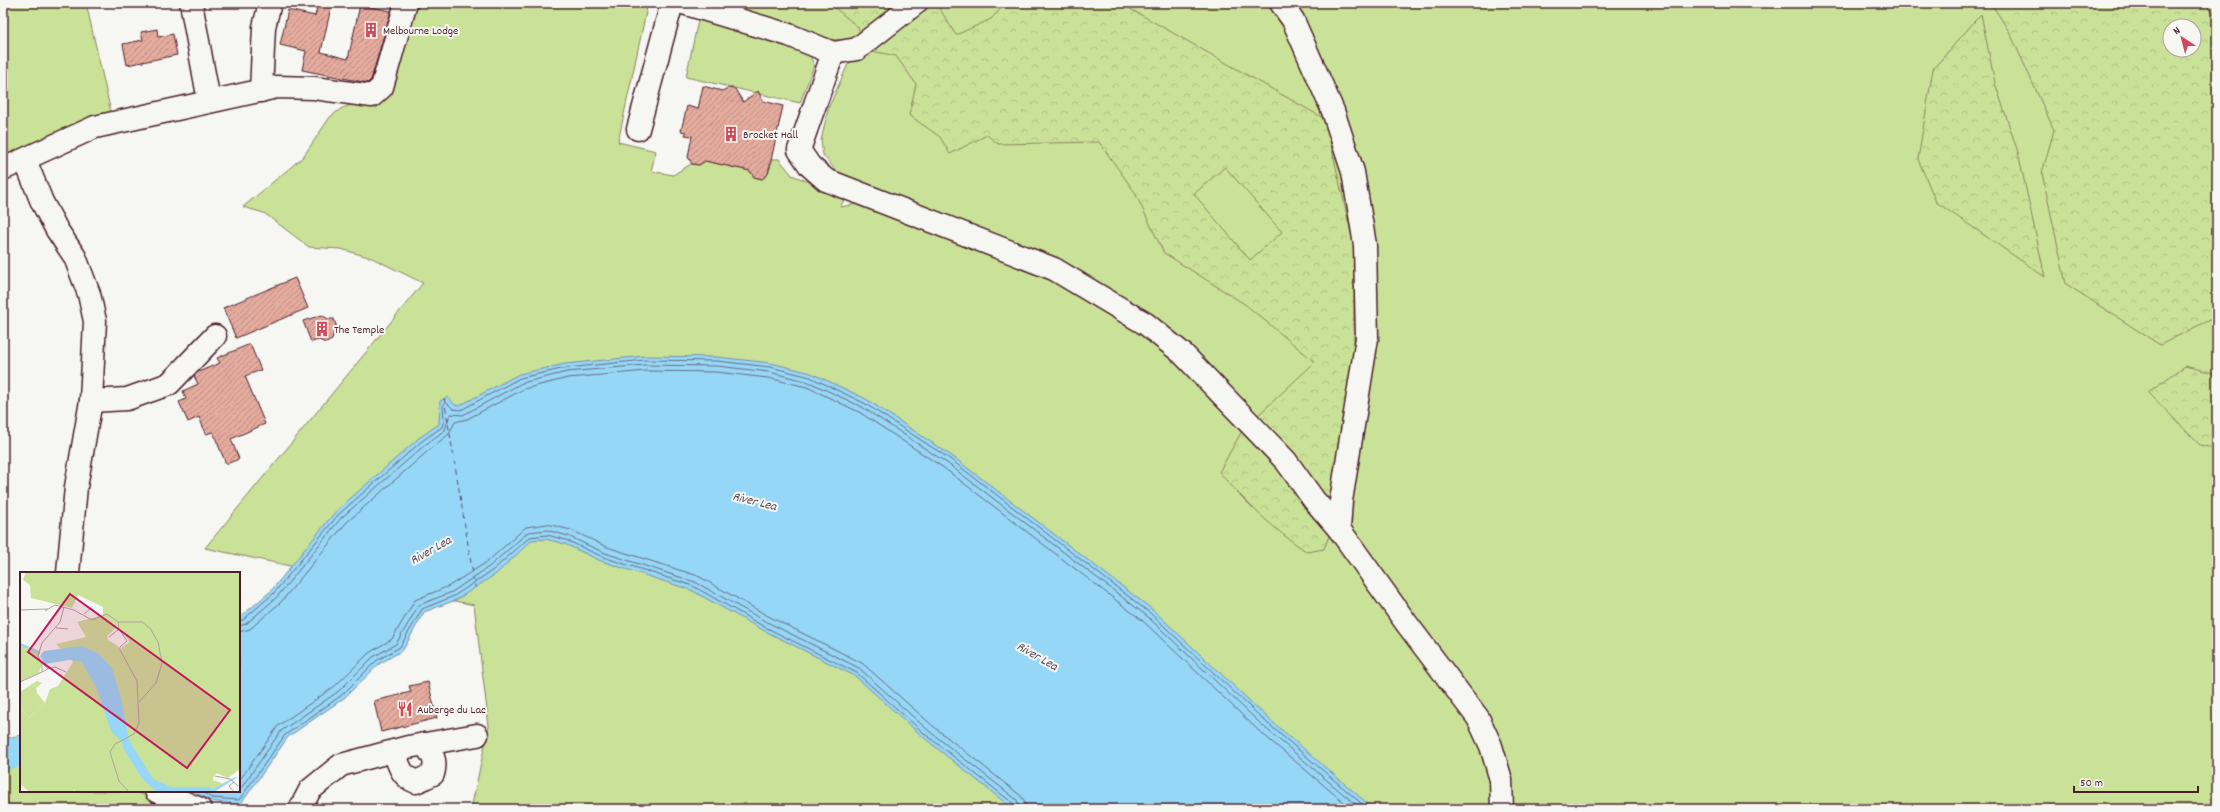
<svg xmlns="http://www.w3.org/2000/svg" width="2220" height="812" font-family="Dekko,sans-serif">
<defs>
<pattern id="forest-crowns" width="20" height="18" patternUnits="userSpaceOnUse"><rect width="20" height="18" fill="#cae298"/><path d="M2 6a3 3 0 1 1 6 0M12 15a3 3 0 1 1 6 0" fill="none" stroke="#afc183"/></pattern>
<pattern id="building-hatch" width="6" height="6" patternUnits="userSpaceOnUse"><rect width="6" height="6" fill="#e4ab9e"/><path d="M-1 1l2-2M0 6l6-6M5 7l2-2" fill="none" stroke="#bb8b81"/></pattern>
</defs>
<rect width="100%" height="100%" fill="#f6f6f2"/>
<filter id="ink" filterUnits="userSpaceOnUse"><feTurbulence type="fractalNoise" baseFrequency=".025" numOctaves="2"/><feDisplacementMap in="SourceGraphic" scale="8" xChannelSelector="R" yChannelSelector="G"/><feConvolveMatrix kernelMatrix="1 2 1 2 8 2 1 2 1" color-interpolation-filters="sRGB"/></filter>
<g filter="url(#ink)">
<g fill="#cae298" stroke="#8a8062" fill-rule="evenodd">
<path d="M3,3H86L112,117L3,166Z"/>
<path d="M416,3H648L618,142L656,151L651,171L673,175L691,164L699,165L705,161L750,171L754,177L762,179L768,174L773,159H779L792,175L846,197L840,207L868,202L1060,278L1176,356L1242,431L1253,420L1155,322L1053,262L841,177L823,155L821,141L828,109L848,64L867,50L862,39C819,47 745,16 701,3H2217V809H471L489,726L474,605L205,548L423,283L372,258L341,249L309,247L264,213L243,207L303,157L330,117L342,108L386,94ZM2170,26H2194V50H2170Z"/>
<path d="M699,16L809,53L814,65L800,103L686,77Z"/>
<path d="M21,735V791H133L179,809H3V739Z"/>
</g>
<g fill="url(#forest-crowns)" stroke="#8a8062" fill-rule="evenodd">
<path d="M829,3H936L956,35L991,19L1006,3H1120L1325,119L1354,246V386L1335,511L1253,420L1315,362L1246,305L1164,253L1134,191L1099,142L998,144L987,135L950,154L940,137L909,115L916,84L896,56L867,50L858,27ZM1225,167L1282,232L1250,260L1194,194Z"/>
<path d="M1991,3H2206L2217,18V316L2160,345L2066,284L2042,173L2054,130L2010,33ZM2170,26H2194V50H2170Z"/>
<path d="M1981,14L1995,83L2018,152L2045,277L1936,202L1918,159L1933,69Z"/>
<path d="M2185,366L2217,374V449L2200,445L2148,392Z"/>
<path d="M1247,427L1332,528L1324,549L1307,552C1273,529 1246,503 1219,472L1242,431Z"/>
</g>
<path fill="#96d7f8" stroke="#788da6" d="M645,356L717,357L771,363L811,373L866,399L952,456L1153,610L1269,719L1374,809H1013L923,737L855,676L761,629L691,590L601,561L565,544L546,539L532,540L496,574L456,600L424,612L403,650L379,664L344,698L288,737L240,805L211,801L193,791H239V618L271,591L335,512L419,438L439,424L440,401L448,397L455,405L459,406L519,374L565,364Z"/>
<g fill="none" stroke-linecap="round" stroke-linejoin="round">
<g stroke="#68697d" stroke-width="1">
<path d="M239,621L243,620L274,593L338,515L422,441L442,427L444,420L443,406L446,402L453,409L461,410L520,378L566,368L645,360L717,361L770,367L810,377L864,403L950,459L1150,613L1266,722L1368,809"/>
<path d="M239,626L246,624L277,597L341,518L425,445L445,430L450,414L463,415L522,383L567,372L645,365L717,366L769,372L809,382L862,407L947,463L1147,616L1263,726L1361,809"/>
<path d="M239,632L250,629L281,602L346,523L429,450L449,434L455,422L467,419L524,389L568,378L646,371L716,372L768,378L807,387L859,412L944,468L1143,621L1259,731L1352,809"/>
<path d="M239,781L278,726L335,686L369,653L392,639L415,600L449,586L487,562L526,527L547,524L571,530L607,547L698,576L768,616L862,663L933,726L1021,796L1025,802L1026,809"/>
<path d="M201,791L212,798L239,800L285,735L342,695L376,661L400,647L422,609L454,596L493,570L530,537L547,535L566,540L603,557L693,586L763,626L857,673L925,734L1014,804L1015,809"/>
<path d="M239,791L281,731L339,691L373,657L396,644L419,605L452,592L490,566L528,532L547,530L568,536L605,553L695,582L765,621L859,668L929,731L1017,800L1020,809"/>
</g>
<path stroke="#96d7f8" stroke-width="30" d="M3,755L21,751"/>
<path stroke="#5d4d5e" stroke-width="1" stroke-dasharray="5 4" stroke-linecap="butt" d="M444,398L475,587"/>
</g>
<g fill="url(#building-hatch)" stroke="#4a1f2b">
<path d="M318,3H332L321,52L348,59L360,5L391,11L371,80L368,83L302,70L306,51L280,45L288,10L315,16Z"/>
<path d="M157,29L158,37L173,34L177,55L127,65L123,44L143,40L141,32Z"/>
<path d="M703,86L722,91L728,88L735,89L743,102L758,91L763,101L783,106L768,174L762,179L754,177L750,171L705,161L699,165L692,164L688,157L692,136L685,135L686,132L681,131L687,106L698,109Z"/>
<path d="M295,278L308,308L236,338L223,308Z"/>
<path d="M322,315L328,319H334L338,331L333,335L332,340L326,343L319,340L311,342L303,321Z"/>
<path d="M250,344L261,370L245,376L265,424L231,439L239,459L226,464L213,432L206,434L199,417L188,422L179,402L186,399L183,391L198,384L194,376L198,372L220,363L217,358Z"/>
<path d="M428,682L437,718L381,732L374,701L411,692L409,686Z"/>
</g>
<g fill="none" stroke-linecap="round" stroke-linejoin="round">
<defs>
<g id="minor">
<path d="M191,3L209,101"/>
<path d="M683,3L789,35L833,53L799,150L810,166L826,180L1054,269L1146,324L1183,354L1286,461L1314,500L1339,529L1407,624L1478,718L1491,746L1501,780L1502,809"/>
<path d="M1281,3L1293,20L1333,111L1353,172L1365,245L1367,338L1341,501L1339,529"/>
<path d="M833,53L857,49L916,3"/>
<path d="M261,91L264,27L270,3"/>
<path d="M638,129L672,3"/>
<path d="M25,160L42,202L57,230L75,257L89,294L95,321L91,401L76,487L68,573"/>
<path d="M3,169L95,127L277,87L314,88L372,96L382,87L406,3"/>
<path d="M91,401L127,399L169,384L215,336"/>
<path d="M394,751C399,765 401,777 416,782L433,774C437,760 433,755 424,744"/>
<path d="M156,791L200,809"/>
<path d="M300,809L310,790L341,765L408,747L477,735"/>
</g>
</defs>
<use href="#minor" stroke="#4a1f2b" stroke-width="25"/>
<use href="#minor" stroke="#f6f6f2" stroke-width="22"/>
</g>
</g>
<defs>
<symbol id="building-bare" viewBox="-9 -9 18 18"><path d="M-4-6H4V6H1V3H-1V6H-4ZM-2.5-4.3h1.7v1.8h-1.7ZM.8-4.3h1.7v1.8H.8ZM-2.5-1h1.7V.8h-1.7ZM.8-1h1.7V.8H.8Z" fill="#d1495b" stroke="#f6f6f2" stroke-width="2.5" paint-order="stroke"/></symbol>
<symbol id="restaurant-bare" viewBox="-9 -9 18 18"><path d="M-5-6h1v4h1v-4h1v4h1v-4h1v5L-1.5 .5V6h-2V.5L-5-1ZM5-6V6H3V1.5H1.5Q1.5-4 5-6Z" fill="#d1495b" stroke="#f6f6f2" stroke-width="2.5" paint-order="stroke"/></symbol>
</defs>
<g fill-rule="evenodd">
<use href="#building-bare" x="360" y="19" width="22" height="22"/>
<use href="#building-bare" x="720" y="123" width="22" height="22"/>
<use href="#building-bare" x="311" y="318" width="22" height="22"/>
<use href="#restaurant-bare" x="394" y="698" width="22" height="22"/>
</g>
<g text-anchor="middle" stroke-width="4" stroke-linejoin="round" paint-order="stroke">
<g font-size="12" fill="#4a1f2b" stroke="#f6f6f2" text-anchor="start">
<text x="383" y="34">Melbourne Lodge</text>
<text x="743" y="138">Brocket Hall</text>
<text x="334" y="333">The Temple</text>
<text x="417" y="713">Auberge du Lac</text>
</g>
<g font-size="13" font-style="italic" fill="#5d4d5e" stroke="#f6f6f2">
<text transform="translate(755 500) rotate(14)" y="5">River Lea</text>
<text transform="translate(430 549) rotate(-30)" y="5">River Lea</text>
<text transform="translate(1038 655) rotate(30)" y="5">River Lea</text>
</g>
</g>
<g transform="translate(20 572)">
<rect width="220" height="220" fill="#f6f6f2"/>
<path d="M6,0H220V173L206,194L193,204L192,220H57L22,199L0,209V135L9,146L25,131L30,117L38,114L53,90L36,72L66,65L57,50L83,43V35L58,23L52,36L11,26L10,13L3,8ZM98,54L110,70L102,75L101,79L116,105L98,74L88,68L87,64ZM0,71L20,79L18,85L22,91L19,101L0,110Z" fill="#cae298" fill-rule="evenodd"/>
<path d="M193,0L196,17L188,15L186,3ZM204,0H210L213,10L217,0H220V21L215,25L207,24L202,3ZM197,19L216,74L214,113L209,125H205L202,120L196,78L197,57L189,30L196,27ZM213,26L220,30V58L215,44ZM107,49V52L110,50L120,52L137,75L130,80L139,100L135,110L119,129L118,118L126,117L121,101L122,90L110,83L109,62L101,54ZM109,54L122,62L124,75L117,74V64ZM0,89L6,94V105L0,110ZM17,109L22,111L16,116L17,121L25,131L9,146L0,135V120ZM199,122L205,132L209,129V147L203,160H187L184,150L191,139L193,124ZM192,127L187,138L183,149L180,134ZM220,135V159L208,161L209,159ZM31,145L35,146L43,153L47,160L48,167L42,174H37L18,156ZM184,163H188L196,171L207,170L213,173L220,170V197L208,206L196,201L192,208L204,212L193,217L184,215L183,212L201,191L185,169ZM49,186L69,198L52,220H10L0,212V209L8,205ZM81,206L90,215L89,220H72ZM124,208L134,217L139,220H118L120,211Z" fill="#cae298" fill-rule="evenodd"/>
<path d="M61,74L78,81L92,96L101,126L109,168L133,207L151,215H187L193,217L215,205L220,207L216,206L194,220H139L134,218L121,205L103,176L102,170L91,159L76,115L61,89L49,88L25,92L20,84L24,79Z" fill="#96d7f8"/>
<path fill="none" stroke="#96d7f8" stroke-width="2" d="M0,72L20,81M54,89L61,74"/>
<path fill="none" stroke="#b1a0a2" stroke-width="1" d="M0,38L28,37M25,39L35,33L54,38L72,48L87,42L98,50H122L130,56L138,70L142,91L136,111L119,130M64,42L71,36L80,43M98,50L99,57L107,69L100,75V78L117,109L119,151L114,162L95,172L90,180L99,209L109,220M36,56L48,57M89,65L99,57M28,97L35,95L46,100M22,100L28,97L22,91M0,110L22,100V91L18,84L22,71L40,50L44,35M195,204L210,207L218,214M214,210L209,214L214,220"/>
<path fill="#c2185b" fill-opacity="0.15" stroke="#c2185b" stroke-width="2" d="M50,22L210,138L167,196L8,80Z"/>
<rect width="220" height="220" fill="none" stroke="#4a1f2b" stroke-width="2"/>
</g>
<rect width="2220" height="812" fill="none" stroke="#f6f6f2" stroke-width="16"/>
<rect x="8" y="8" width="2204" height="796" fill="none" stroke="#4a1f2b" stroke-width="1.5" filter="url(#ink)"/>
<g transform="translate(2182 38) rotate(324)"><circle r="19" fill="#f6f6f2" stroke="#b1a0a2"/>
<path d="M0-3L7 15L0 10L-7 15Z" fill="#d1495b"/>
<text y="-6" font-size="11" font-weight="bold" text-anchor="middle" fill="#4a1f2b">N</text>
</g>
<path d="M2074 786v6h124v-6" fill="none" stroke="#4a1f2b" stroke-width="2"/>
<text x="2080" y="786" font-size="12" fill="#4a1f2b" stroke="#f6f6f2" stroke-width="3" paint-order="stroke">50 m</text>
</svg>
